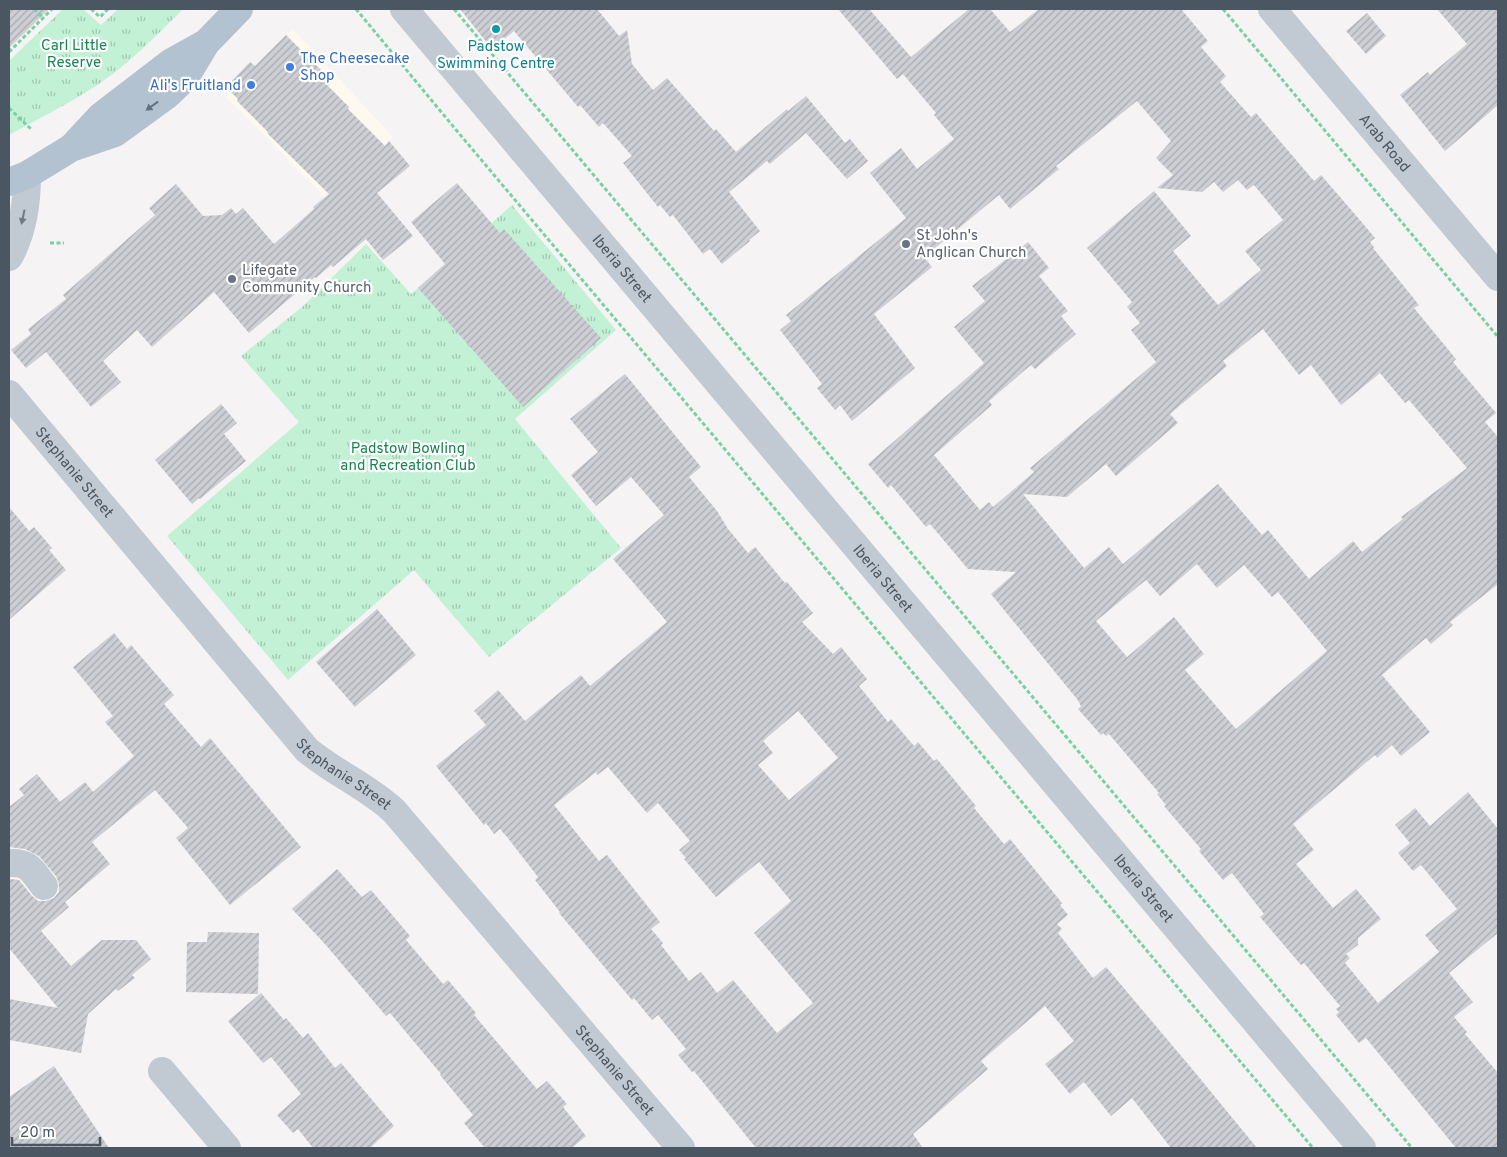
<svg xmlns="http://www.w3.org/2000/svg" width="1507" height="1157" font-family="Overpass,sans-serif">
<defs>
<pattern id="park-tufts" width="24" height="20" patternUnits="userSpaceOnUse" patternTransform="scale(1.25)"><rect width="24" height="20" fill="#c3f1d5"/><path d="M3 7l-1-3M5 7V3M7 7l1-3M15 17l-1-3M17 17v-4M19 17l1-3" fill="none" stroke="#a0c6b0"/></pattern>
<pattern id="building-hatch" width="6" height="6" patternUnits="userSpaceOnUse" patternTransform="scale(1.25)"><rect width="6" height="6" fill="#cdcfd5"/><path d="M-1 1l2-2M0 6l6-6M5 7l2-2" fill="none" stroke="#a8abb0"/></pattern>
</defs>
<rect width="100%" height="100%" fill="#f5f3f3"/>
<path fill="#fdf9ef" d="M293,29L393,137L324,196L225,96Z"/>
<g fill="url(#park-tufts)">
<path d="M63,9H83L101,25L118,9H183C156,36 129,64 96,86C68,104 38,119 9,135V61Z"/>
<path d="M512,205L616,330L515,419L621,548L489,657L414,570L288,680L167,536L299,422L241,356L302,307L366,244L411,294Z"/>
</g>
<g fill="url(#building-hatch)" fill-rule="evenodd">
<path d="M9,9H49L9,48Z"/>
<path d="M460,9H597L619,36L627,30L632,64L653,90L667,78L714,131L716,129L736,152L787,109L788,111L806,96L845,143L850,139L868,161L847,179L806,133L770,164L767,161L729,192L760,231L749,240L750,241L722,264L710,249L703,254L673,215L670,217L660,205L658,207L623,163L632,156L603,123L599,127L580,105L578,107L514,31L492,49Z"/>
<path d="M838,9H869L911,57L969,9H990L1010,32L1039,9H1181L1208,41L1201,47L1226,76L1220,82L1251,117L1256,113L1314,181L1321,175L1359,219L1375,238L1370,242L1374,247L1373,248L1419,305L1414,308L1456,359L1453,362L1496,413L1485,422L1498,437V584L1450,622L1453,625L1431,644L1426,638L1382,675L1430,732L1401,756L1392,745L1377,758L1375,755L1293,824L1314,850L1296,864L1333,908L1356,889L1381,919L1358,938V945L1346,954L1350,958L1345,963L1378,1003L1439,952L1425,935L1457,909L1421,865L1413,871L1398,853L1410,843L1395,825L1415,808L1430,826L1468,792L1498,829V933L1449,973L1473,1002L1454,1017L1467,1032L1465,1034L1498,1073V1148H1456L1366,1038L1359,1043L1336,1015L1339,1012L1336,1009L1340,1006L1304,963L1301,965L1260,917L1264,914L1232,873L1223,880L1199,851L1201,849L1164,806L1166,805L1157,794L1159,793L1109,734L1106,736L1103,733L1101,735L1078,709L1081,706L1077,699L991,594L1016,572L968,569L930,524L926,527L891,485L888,488L868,464L984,363L954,327L985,301L972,286L1028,242L1049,268L1039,276L1068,311L1061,316L1076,334L1035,369L1031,365L989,401L992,405L934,455L980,510L989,502L993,507L1034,472L1030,468L1156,362L1131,330L1140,323L1127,307L1132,302L1087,248L1154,191L1191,236L1173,251L1218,305L1261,270L1245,251L1283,220L1254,185L1247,190L1238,180L1223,192L1214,182L1202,192L1157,188L1173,175L1156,158L1171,141L1137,101L1056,166L1059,169L1010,209L999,195L924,257L932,267L874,314L915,368L852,421L840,405L835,410L817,388L822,384L780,330L791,321L786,315L906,218L870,173L901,148L917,169L954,139L934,115L936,113L903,74L897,79ZM1263,329L1299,375L1311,365L1341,405L1380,373L1405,403L1409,400L1467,468L1401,517L1403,519L1362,552L1353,541L1309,579L1268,530L1262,535L1218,484L1123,564L1109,547L1084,568L1023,494L1067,497L1106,464L1116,476L1178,423L1170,414L1227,366L1223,361ZM1197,564L1217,588L1244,565L1272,597L1278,592L1327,651L1236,729L1185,670L1204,654L1174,617L1127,657L1096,621L1146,580L1160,596Z"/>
<path d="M1437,9H1498V105L1445,151L1400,95L1428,72L1430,75L1467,44Z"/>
<path d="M1367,13L1386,36L1366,54L1346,31Z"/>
<path d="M286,35L332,81L328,86L349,107L348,109L385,146L389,141L410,166L377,193L413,236L383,260L366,239L333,267L331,265L316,278L315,277L249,333L214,292L152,347L137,330L103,361L121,382L91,407L46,352L26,368L11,350L31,334L28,329L66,299L63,295L155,215L149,208L176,184L203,216L222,215L231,208L236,214L243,208L274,244L314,209L313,207L329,194L267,133L268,132L237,101L238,99L226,87L250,62L255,66Z"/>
<path d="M457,183L500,233L504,229L601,338L523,407L418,288L445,264L411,222Z"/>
<path d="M625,374L701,467L689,477L717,511L728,529L748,553L755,547L785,583L787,582L813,613L802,622L833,654L841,647L867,679L859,686L888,722L891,719L914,746L918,742L934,761L937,759L976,806L974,808L1004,844L1010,839L1062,903L1060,905L1068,915L1057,924L1062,929L1058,933L1093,978L1106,967L1193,1070L1257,1148H1171L1132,1098L1111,1116L1084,1082L1070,1094L1045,1064L1074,1041L1045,1006L981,1061L988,1069L913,1134L923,1148H756L694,1071L692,1072L678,1055L686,1049L658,1015L652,1020L634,998L632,1000L559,913L560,912L535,880L538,877L507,837L500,829L494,834L486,823L484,825L436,766L486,725L474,711L498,690L525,721L581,675L590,686L667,622L613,559L664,515L631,477L596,506L571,475L598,452L570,419ZM798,711L838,758L789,800L758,765L773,753L763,741ZM608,767L647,813L658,803L690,841L679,850L686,858L684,859L716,897L759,862L791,901L754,933L813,1003L777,1033L733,980L717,993L701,972L689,981L661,945L663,943L651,929L660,922L607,855L599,861L554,805L596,772L597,775Z"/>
<path d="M221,404L237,423L224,434L246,461L200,499L199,498L192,504L155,460Z"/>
<path d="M9,507L29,531L34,527L52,548L49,550L66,570L9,620Z"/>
<path d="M377,609L416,655L355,707L316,662Z"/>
<path d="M114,633L127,649L131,645L174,695L164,704L201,747L210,738L301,847L230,905L176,838L188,828L155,790L92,842L110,864L65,902L69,907L41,931L71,966L102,940H136L151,959L132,975L135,978L118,991L116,989L88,1014L81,1053L9,1040V999L58,1008L9,948V879L19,880L32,896L38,901H46L54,898L59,892V884L56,876L39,856L25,849L9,847V807L24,795L19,789L37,774L60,802L85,782L93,792L134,756L105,722L113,716L73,667Z"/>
<path d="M337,869L362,897L371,890L410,936L406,940L443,984L448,980L476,1013L474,1015L537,1089L547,1081L567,1104L563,1107L586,1136L572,1148H485L464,1123L473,1115L440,1075L441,1074L390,1013L386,1016L325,944L292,909Z"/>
<path d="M208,932L259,933L258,994L186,992L187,942H207Z"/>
<path d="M261,993L284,1020L286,1018L303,1038L308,1033L335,1068L341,1063L394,1126L370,1148H313L298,1129L293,1133L277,1115L301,1094L271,1057L263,1063L228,1021Z"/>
<path d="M54,1066L109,1148H9V1097Z"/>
</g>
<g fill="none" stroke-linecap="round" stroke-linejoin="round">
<g stroke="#7ad0a6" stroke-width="3" stroke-dasharray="4 2.5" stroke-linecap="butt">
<path d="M34,9L43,18"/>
<path d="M91,9L100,17L108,9"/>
<path d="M356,9L457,131L1313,1148"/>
<path d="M454,9L1412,1148"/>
<path d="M1223,9L1498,337"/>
<path d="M9,52L52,9"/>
<path d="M9,108L32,130"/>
<path d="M50,243H64"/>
</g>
<g stroke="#c1cad2" stroke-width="28">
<path id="s1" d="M404,9L1362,1148"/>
<path id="s2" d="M1272,9L1498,277"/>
<path d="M9,257C23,232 27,204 27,175"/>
<path id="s3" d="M9,394L307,750C335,773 368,787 394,811L681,1148"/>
<path d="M9,863C30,862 32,871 44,886"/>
<path d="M162,1071L227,1148"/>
</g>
<g stroke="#b3c2d1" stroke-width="28">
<path d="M73,146L101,116L170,63L204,44"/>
<path d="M9,182L27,175L71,148L115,133L166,96L185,78L206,43L239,9"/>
</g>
</g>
<defs><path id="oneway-solid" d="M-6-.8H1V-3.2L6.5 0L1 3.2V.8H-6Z" transform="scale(1.25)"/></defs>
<use fill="#64717d" href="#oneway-solid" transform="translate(152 106) rotate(144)"/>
<use fill="#6e7983" href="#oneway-solid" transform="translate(23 217) rotate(102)"/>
<circle fill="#0f9aa8" stroke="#fff" stroke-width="2" cx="496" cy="29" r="5"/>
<g fill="#3f7fe0" stroke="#fff" stroke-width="2">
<circle cx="290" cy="67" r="5"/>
<circle cx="251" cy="85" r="5"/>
</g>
<g fill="#6b7280" stroke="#fff" stroke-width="2">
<circle cx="906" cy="244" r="5"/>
<circle cx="232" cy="279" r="5"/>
</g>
<g text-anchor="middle" stroke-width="4.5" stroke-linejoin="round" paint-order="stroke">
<g font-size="15" fill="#17864f" stroke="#fff">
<text x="74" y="50">Carl Little<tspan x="74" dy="17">Reserve</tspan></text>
<text x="408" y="453">Padstow Bowling<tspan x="408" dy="17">and Recreation Club</tspan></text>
</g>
<g font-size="15" fill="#0d838f" stroke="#fff">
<text x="496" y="51">Padstow<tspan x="496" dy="17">Swimming Centre</tspan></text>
</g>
<g font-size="15" fill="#366cbe" stroke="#fff" text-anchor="start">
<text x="300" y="63">The Cheesecake<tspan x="300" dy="17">Shop</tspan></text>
<text x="241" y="90" text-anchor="end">Ali's Fruitland</text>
</g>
<g font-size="15" fill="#4a5661" stroke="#fff">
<text dy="5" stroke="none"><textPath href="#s2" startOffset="175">Arab Road</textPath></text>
<text dy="5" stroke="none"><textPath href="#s1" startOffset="339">Iberia Street</textPath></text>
<text dy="5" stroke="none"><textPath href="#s3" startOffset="102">Stephanie Street</textPath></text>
<text dy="5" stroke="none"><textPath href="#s1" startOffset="744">Iberia Street</textPath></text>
<text dy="5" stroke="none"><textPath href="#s3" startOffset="508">Stephanie Street</textPath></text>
<text dy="5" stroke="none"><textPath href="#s1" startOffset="1149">Iberia Street</textPath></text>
<text dy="5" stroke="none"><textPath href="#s3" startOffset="911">Stephanie Street</textPath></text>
</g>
<g font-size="15" fill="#5b616d" stroke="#fff" text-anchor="start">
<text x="916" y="240">St John's<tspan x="916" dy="17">Anglican Church</tspan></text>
<text x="242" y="275">Lifegate<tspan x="242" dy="17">Community Church</tspan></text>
</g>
</g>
<rect width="1507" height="1157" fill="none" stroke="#4a5661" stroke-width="20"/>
<path d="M12 1137v8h88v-8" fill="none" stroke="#4a5661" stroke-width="2.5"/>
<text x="20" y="1137" font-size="15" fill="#4a5661" stroke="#ffffff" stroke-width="4" paint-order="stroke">20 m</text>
</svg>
